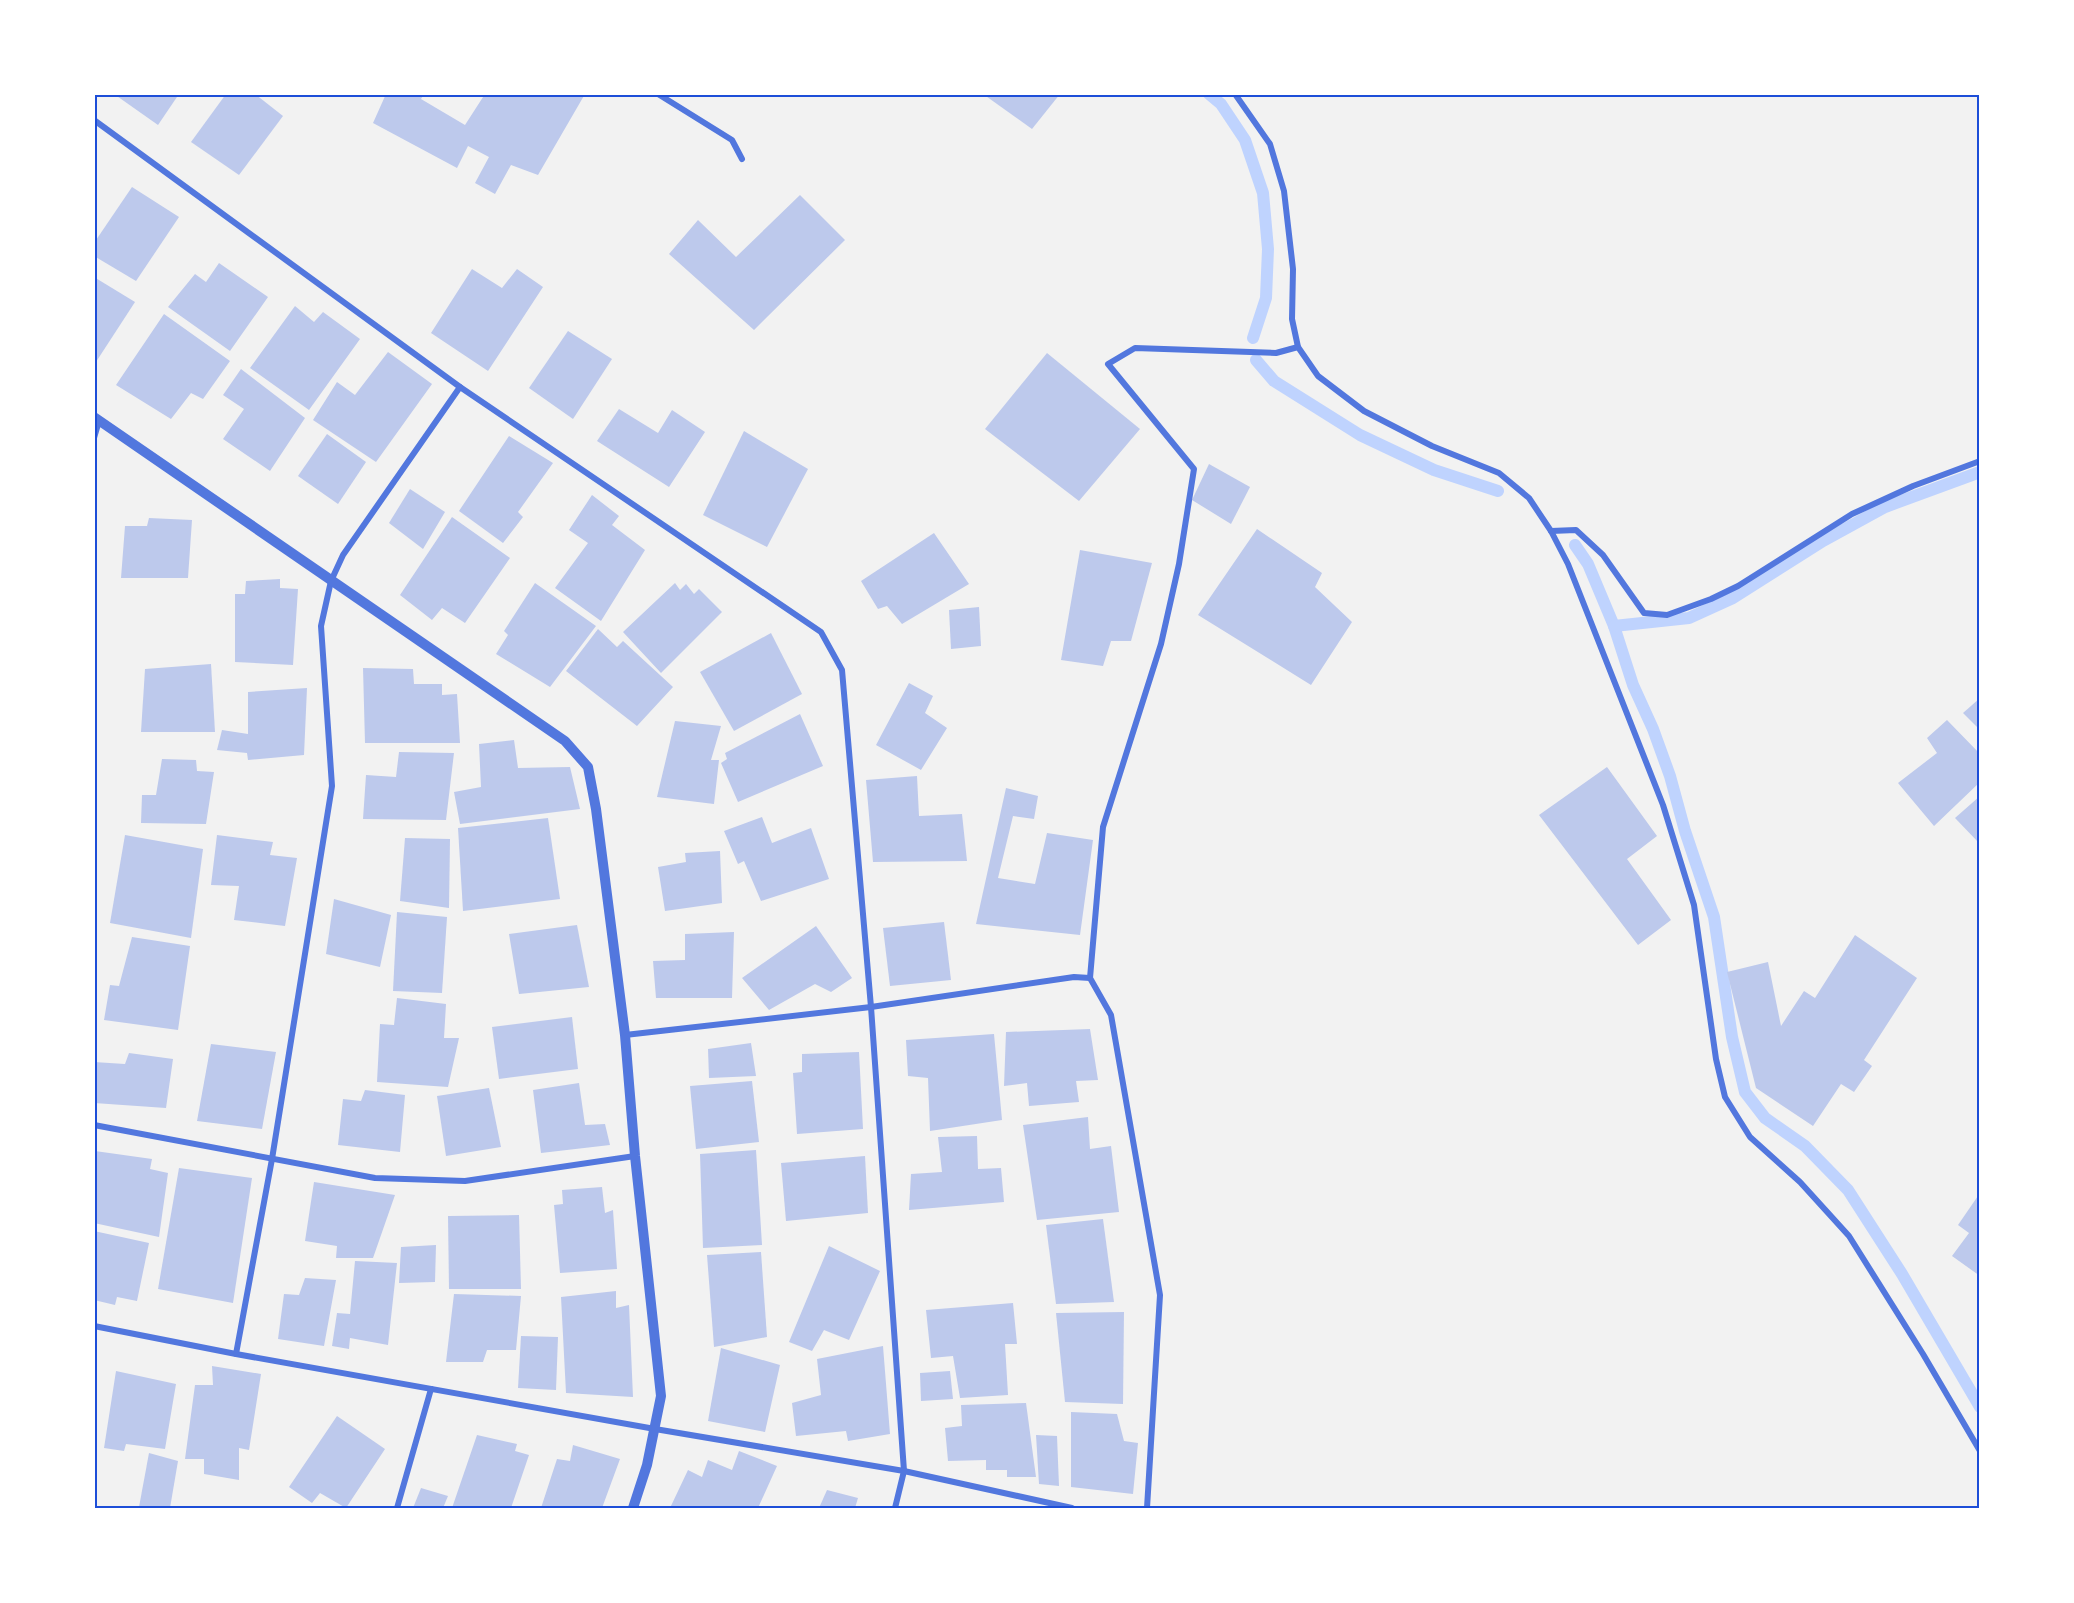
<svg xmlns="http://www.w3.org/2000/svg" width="2074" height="1603" font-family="Montserrat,sans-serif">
<rect width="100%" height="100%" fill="#f2f2f2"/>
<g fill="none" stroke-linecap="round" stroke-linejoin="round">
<g stroke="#bfd3fe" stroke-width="12">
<path d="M1209,94L1221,104L1245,140L1263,193L1268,249L1266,298L1253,338"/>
<path d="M1256,360L1274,381L1360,435L1434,470L1498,491"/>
<path d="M1575,545L1588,564L1614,626L1633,685L1653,729L1670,776L1685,831L1714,917L1732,1037L1745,1092L1765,1118L1805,1146L1848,1190L1902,1274L1980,1407"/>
<path d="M1614,626L1689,618L1733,598L1823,541L1885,507L1980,472"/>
</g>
</g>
<g fill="#bdc9ec">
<path d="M114,94H179L158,125Z"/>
<path d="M226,94H255L283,116L239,175L191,142Z"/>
<path d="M386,94H424L421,99L465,125L485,94H585L538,175L511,165L495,194L475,183L489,157L468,146L457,168L373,123Z"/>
<path d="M983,94H1060L1032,129Z"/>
<path d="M132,187L179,217L136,281L94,256V243Z"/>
<path d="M800,195L845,240L754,330L669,254L698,220L736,257Z"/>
<path d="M219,263L268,297L230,351L168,307L195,274L206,282Z"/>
<path d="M472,269L502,288L517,269L543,287L488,371L431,333Z"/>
<path d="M94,277L135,302L94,365Z"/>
<path d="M295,306L314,322L323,312L360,339L309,410L250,368Z"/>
<path d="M164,314L230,361L203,399L191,393L171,419L116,385Z"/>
<path d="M568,331L612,359L573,419L529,388Z"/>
<path d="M388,352L432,384L376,462L313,420L337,382L355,395Z"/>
<path d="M1047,353L1140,429L1079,501L985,429Z"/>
<path d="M241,369L305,418L270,471L223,439L244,409L223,395Z"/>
<path d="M619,409L658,433L672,410L705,432L669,487L597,441Z"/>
<path d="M744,431L808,469L767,547L703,515Z"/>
<path d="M327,434L366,462L338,504L298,476Z"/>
<path d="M509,436L553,463L518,512L523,517L503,543L459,511Z"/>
<path d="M1209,464L1250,487L1231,524L1192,500Z"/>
<path d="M410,489L445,512L423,549L389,523Z"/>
<path d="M592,495L619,516L612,525L645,550L601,621L555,588L588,543L569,530Z"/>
<path d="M452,517L510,558L465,623L442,608L432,620L400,595Z"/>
<path d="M149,518L192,520L188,578H121L125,526H147Z"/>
<path d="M1257,529L1322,573L1315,587L1352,622L1311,685L1198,615Z"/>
<path d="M934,533L969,584L902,624L887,606L878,609L861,581Z"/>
<path d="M1080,550L1152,563L1131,641H1111L1103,666L1061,660Z"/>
<path d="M280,579V588L298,589L293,665L235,662V594H245L246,581Z"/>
<path d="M535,583L596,626L550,687L496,654L508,635L504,631Z"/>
<path d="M675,583L680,590L686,584L694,594L699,589L722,612L661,673L623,632Z"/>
<path d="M979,607L981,646L951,649L949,610Z"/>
<path d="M598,629L617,647L623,641L673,687L637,726L566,671Z"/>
<path d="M771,633L802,694L734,731L700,672Z"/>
<path d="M211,664L215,732H141L145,669Z"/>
<path d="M363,668L413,669L414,684H442V695L457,694L460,743H365Z"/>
<path d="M909,683L933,696L925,713L947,728L921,770L876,745Z"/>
<path d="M307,688L304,755L248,760L247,753L217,750L222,730L248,734V692Z"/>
<path d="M1980,698V730L1963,713Z"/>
<path d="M800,714L823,766L738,802L721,763L727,759L725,753Z"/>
<path d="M1947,720L1980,754V782L1934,826L1898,783L1937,753L1927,738Z"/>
<path d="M675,721L721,726L711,760H719L714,804L657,797Z"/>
<path d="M514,740L518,768L570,767L580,809L460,824L454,792L481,787L479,744Z"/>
<path d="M399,752L454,753L446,820L363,819L366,775L396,777Z"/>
<path d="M162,759L196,760L197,771L214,772L206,824L141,823L142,795H156Z"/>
<path d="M1607,767L1657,836L1627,859L1671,920L1638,945L1539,815Z"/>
<path d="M917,776L919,816L962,814L967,861L873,862L866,780Z"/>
<path d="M1006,788L1038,796L1034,819L1013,816L998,878L1035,884L1047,833L1093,840L1080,935L976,924Z"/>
<path d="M1980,796V844L1955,818Z"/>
<path d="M762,817L772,843L811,828L829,879L761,901L744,861L738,864L724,831Z"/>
<path d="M548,818L560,899L463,911L458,828Z"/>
<path d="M125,835L203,849L191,938L110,923Z"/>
<path d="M217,835L273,842L270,855L297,858L285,926L234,920L239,886L211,885Z"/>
<path d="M405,838L450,839L449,908L400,901Z"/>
<path d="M720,851L722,903L665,911L658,867L686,862L685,853Z"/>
<path d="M334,899L391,915L380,967L326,954Z"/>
<path d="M397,912L447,917L442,993L393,991Z"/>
<path d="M944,922L951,980L890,986L883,928Z"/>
<path d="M577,925L589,987L519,994L509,934Z"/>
<path d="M816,926L852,978L831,992L815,984L769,1010L742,978Z"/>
<path d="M734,932L732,998H656L653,961L685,960V934Z"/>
<path d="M1855,935L1917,978L1864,1060L1872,1066L1854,1092L1841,1084L1813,1126L1756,1088L1727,972L1768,962L1781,1026L1804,991L1815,998Z"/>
<path d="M132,937L190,946L178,1030L104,1020L110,985L119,986Z"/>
<path d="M397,998L446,1004L444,1038H459L448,1087L377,1082L380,1024L394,1025Z"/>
<path d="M572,1017L578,1069L499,1079L492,1027Z"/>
<path d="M1090,1029L1098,1080L1076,1081L1079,1102L1029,1106L1027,1083L1004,1086L1006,1032Z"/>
<path d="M994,1034L1002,1120L930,1131L928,1078L908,1076L906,1040Z"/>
<path d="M751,1043L756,1076L709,1078L708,1049Z"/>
<path d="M211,1044L276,1052L262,1129L197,1121Z"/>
<path d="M859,1052L863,1129L797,1134L793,1073L802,1072V1054Z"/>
<path d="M129,1053L173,1059L166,1108L94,1103V1062L125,1064Z"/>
<path d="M752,1081L759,1142L696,1149L690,1086Z"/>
<path d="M579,1083L585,1125L605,1124L610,1145L541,1153L533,1090Z"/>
<path d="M489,1088L501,1147L446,1156L437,1096Z"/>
<path d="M365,1090L405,1095L400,1152L338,1145L343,1099L361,1101Z"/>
<path d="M1088,1117L1090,1149L1111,1146L1119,1212L1037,1220L1023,1125Z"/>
<path d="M977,1136L978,1169L1001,1168L1004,1202L909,1210L911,1174L942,1172L938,1137Z"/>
<path d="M756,1150L762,1245L703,1248L700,1154Z"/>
<path d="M95,1151L152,1159L150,1169L168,1173L159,1237L94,1223Z"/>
<path d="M865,1156L868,1213L786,1221L781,1163Z"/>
<path d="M179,1168L252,1178L233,1303L158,1289Z"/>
<path d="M314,1182L395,1195L373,1258H336L337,1246L305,1241Z"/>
<path d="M602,1187L605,1213L613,1210L617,1269L560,1273L554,1205L563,1204L562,1190Z"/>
<path d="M1980,1193V1276L1952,1256L1969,1233L1958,1225Z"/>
<path d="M519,1215L521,1289H449L448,1216Z"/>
<path d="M1103,1219L1114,1302L1056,1304L1046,1225Z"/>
<path d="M94,1231L149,1243L137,1301L117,1297L115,1305L94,1300Z"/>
<path d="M436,1245L435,1282L399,1283L401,1247Z"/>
<path d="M829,1246L880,1271L849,1340L824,1330L812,1351L789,1342Z"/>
<path d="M761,1252L767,1337L714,1347L707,1255Z"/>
<path d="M355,1261L397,1263L388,1345L350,1338L349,1349L332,1346L337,1313L350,1314Z"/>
<path d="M305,1278L336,1280L324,1346L278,1339L284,1294L299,1295Z"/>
<path d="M616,1291V1308L629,1305L633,1397L566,1393L561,1297Z"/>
<path d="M454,1294L521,1296L516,1350H487L483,1362H446Z"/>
<path d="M1013,1303L1017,1344H1005L1008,1395L960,1398L953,1356L931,1358L926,1310Z"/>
<path d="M1124,1312L1123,1404L1065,1402L1056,1313Z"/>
<path d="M521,1336L558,1337L556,1390L518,1388Z"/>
<path d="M883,1346L890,1434L848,1441L846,1431L796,1436L792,1403L821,1395L817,1359Z"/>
<path d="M721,1348L780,1365L765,1432L708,1421Z"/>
<path d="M212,1366L261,1374L249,1450L239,1448V1480L204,1474V1459H185L195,1385H213Z"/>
<path d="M116,1371L176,1384L165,1449L126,1444L124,1451L104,1448Z"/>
<path d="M950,1371L953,1399L921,1401L920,1373Z"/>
<path d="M1026,1403L1036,1477H1007V1470H986V1460L948,1461L945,1428L962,1426L961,1405Z"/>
<path d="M1071,1412L1117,1414L1124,1441L1138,1443L1133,1494L1071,1487Z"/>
<path d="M337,1416L385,1449L346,1508L320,1493L312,1503L289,1487Z"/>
<path d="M477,1435L517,1444L515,1451L529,1455L511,1508H452Z"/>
<path d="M1036,1435L1057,1436L1059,1486L1039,1484Z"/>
<path d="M573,1445L620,1459L602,1508H541L557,1459L570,1461Z"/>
<path d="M739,1451L777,1466L758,1508H670L688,1470L702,1477L708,1460L732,1470Z"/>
<path d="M149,1453L178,1461L170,1508L139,1507Z"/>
<path d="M421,1488L448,1496L443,1508H413Z"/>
<path d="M827,1490L858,1498L855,1508H819Z"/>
</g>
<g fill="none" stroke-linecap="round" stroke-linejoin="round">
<g stroke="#5277de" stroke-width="6">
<path d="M658,94L732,140L742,159"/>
<path d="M1235,94L1270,144L1284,191L1293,269L1292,319L1298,347L1318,376L1364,411L1432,446L1499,473L1529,498L1551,531L1568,564L1663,805L1694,905L1716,1059L1725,1097L1750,1137L1800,1182L1849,1236L1923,1354L1980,1451"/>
<path d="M94,120L460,387L821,632L842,670L871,1007L904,1471L895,1508"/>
<path d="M94,438L99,421"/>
<path d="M1551,531L1576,530L1603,555L1644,613L1667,615L1711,599L1738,586L1852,514L1913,486L1980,461"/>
<path d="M625,1035L871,1007L1074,977L1090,978"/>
<path d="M94,1125L375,1178L465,1181L635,1156"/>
<path d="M94,1326L236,1354L655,1429L904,1471L1072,1508"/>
<path d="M236,1354L272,1159L332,786L321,626L331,581L343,555L460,387"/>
<path d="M397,1508L431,1389"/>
<path d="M1147,1508L1160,1295L1111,1015L1090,978L1103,827L1161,644L1179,564L1194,469L1108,364L1135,348L1276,353L1298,347"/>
</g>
<path stroke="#5277de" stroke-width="10" d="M94,417L565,741L588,767L596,809L625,1035L635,1156L661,1396L647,1465L633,1508"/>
</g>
<rect width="2074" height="1603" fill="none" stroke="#ffffff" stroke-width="192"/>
<rect x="96" y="96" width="1882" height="1411" fill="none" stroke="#1d4ed8" stroke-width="2"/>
</svg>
